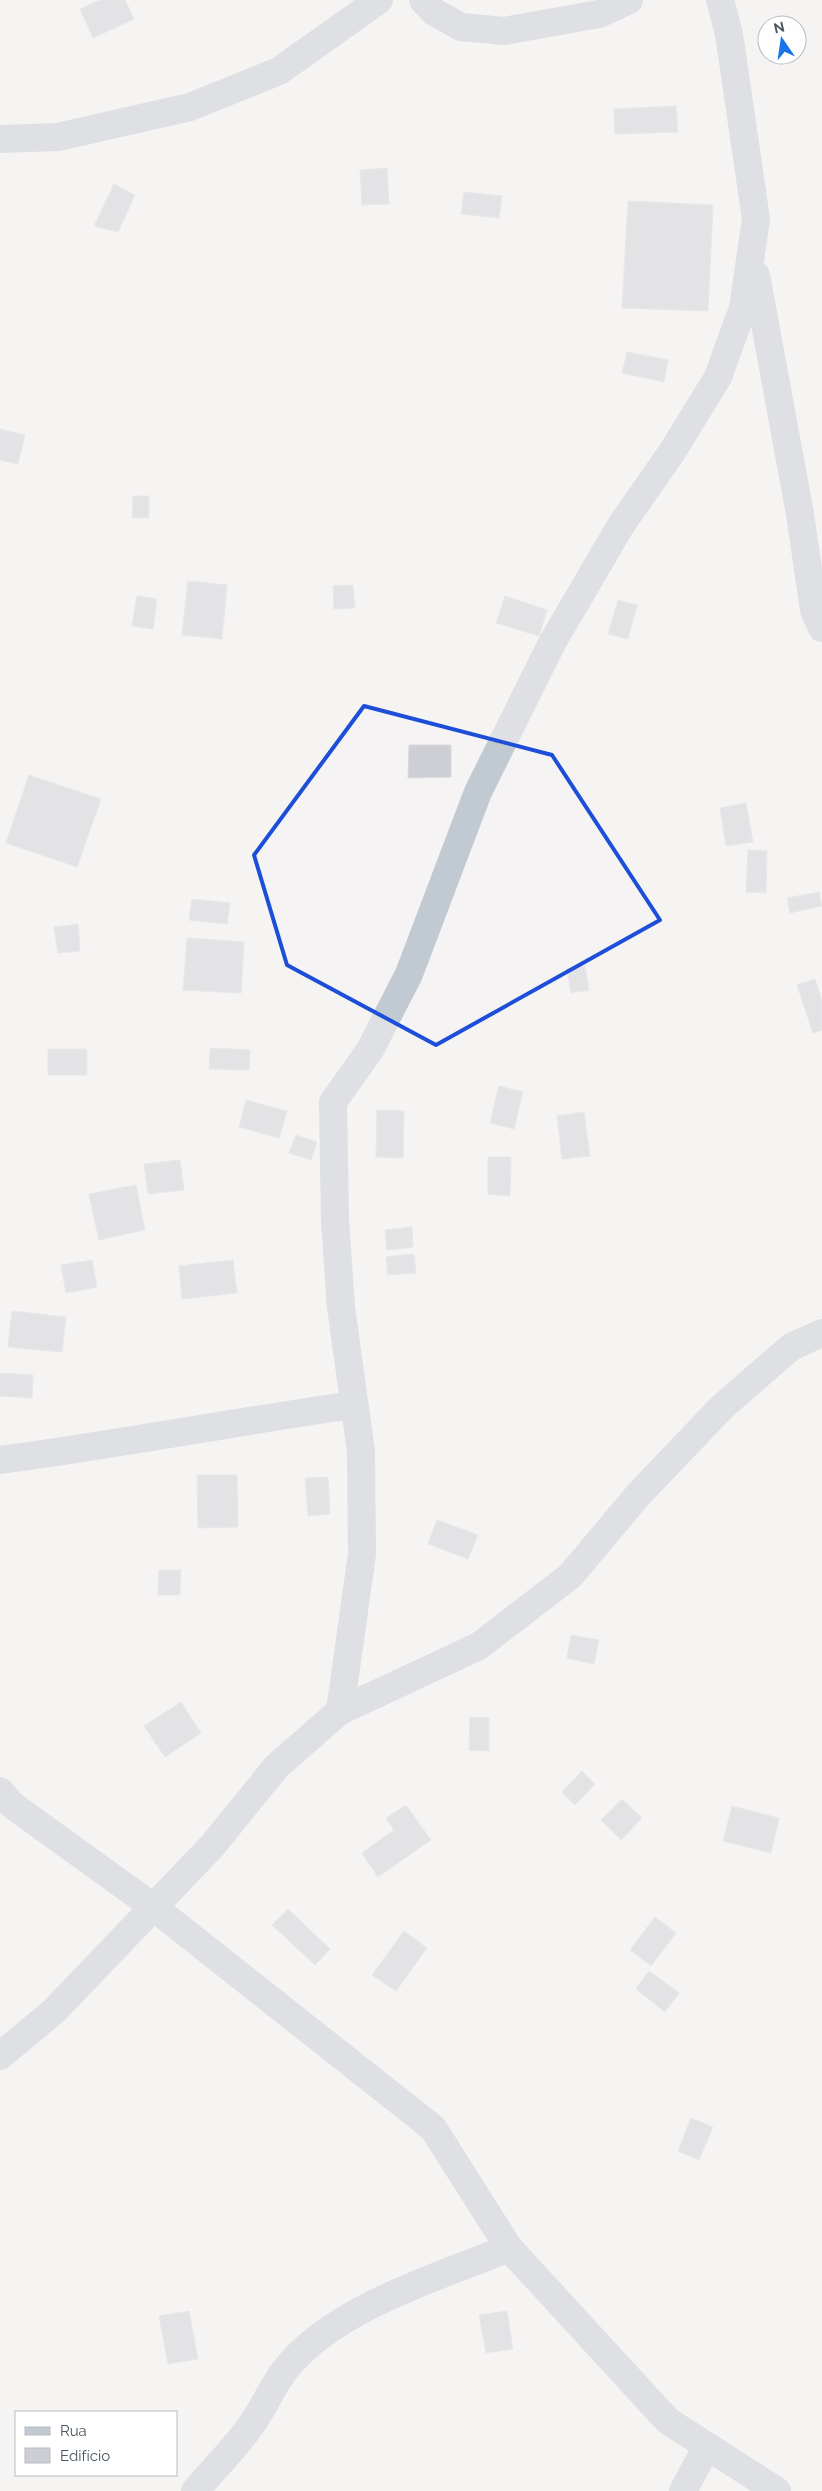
<svg xmlns="http://www.w3.org/2000/svg" width="822" height="2491" font-family="Raleway,sans-serif">
<rect width="100%" height="100%" fill="#f5f3f3"/>
<g fill="#cdcfd5" stroke="#d7d9de">
<path d="M100,0H125L134,19L93,38L80,9Z"/>
<path d="M676,106L678,132L615,134L614,109Z"/>
<path d="M387,168L389,204L362,205L360,170Z"/>
<path d="M114,184L135,195L118,232L94,226Z"/>
<path d="M464,192L502,196L499,218L461,214Z"/>
<path d="M628,201L713,205L708,311L622,308Z"/>
<path d="M627,352L668,360L664,382L622,373Z"/>
<path d="M0,429L25,435L18,464L0,460Z"/>
<path d="M133,496H149V518H132Z"/>
<path d="M188,581L227,585L222,639L182,635Z"/>
<path d="M353,585L355,608L334,609L333,586Z"/>
<path d="M137,596L157,599L153,629L132,626Z"/>
<path d="M505,596L547,610L539,636L496,623Z"/>
<path d="M618,600L637,605L628,639L608,634Z"/>
<path d="M409,745H451V777L408,778Z"/>
<path d="M29,775L101,799L77,867L6,843Z"/>
<path d="M746,803L753,842L726,846L720,808Z"/>
<path d="M748,850L767,851L766,893L746,892Z"/>
<path d="M819,892L822,906L790,913L787,898Z"/>
<path d="M192,899L230,903L227,924L189,920Z"/>
<path d="M78,924L80,951L58,953L54,927Z"/>
<path d="M187,938L244,942L241,993L183,990Z"/>
<path d="M585,966L589,990L571,993L567,969Z"/>
<path d="M815,979L822,1001V1030L813,1033L797,985Z"/>
<path d="M210,1048L250,1050L249,1070L209,1069Z"/>
<rect x="48" y="1049" width="39" height="26"/>
<path d="M499,1086L523,1092L514,1129L490,1123Z"/>
<path d="M246,1100L287,1111L279,1138L239,1127Z"/>
<path d="M377,1110L404,1111L403,1158L376,1157Z"/>
<path d="M584,1112L590,1156L562,1159L557,1116Z"/>
<path d="M296,1135L317,1142L311,1160L289,1153Z"/>
<path d="M488,1157H511L510,1196L488,1194Z"/>
<path d="M180,1160L184,1190L148,1194L144,1164Z"/>
<path d="M136,1185L145,1230L99,1240L89,1194Z"/>
<path d="M412,1227L413,1247L387,1250L385,1230Z"/>
<path d="M414,1254L416,1273L388,1275L386,1257Z"/>
<path d="M92,1260L97,1287L66,1293L61,1265Z"/>
<path d="M233,1260L237,1293L182,1299L179,1266Z"/>
<path d="M12,1311L66,1317L62,1352L8,1347Z"/>
<path d="M0,1373L33,1375L32,1398L0,1396Z"/>
<path d="M197,1475H237L238,1527L198,1528Z"/>
<path d="M328,1477L330,1514L308,1516L305,1478Z"/>
<path d="M437,1520L478,1535L468,1559L428,1544Z"/>
<path d="M159,1570H181L180,1595H158Z"/>
<path d="M571,1635L599,1640L594,1664L567,1658Z"/>
<path d="M181,1702L201,1733L165,1757L144,1726Z"/>
<path d="M470,1717L489,1718V1751L469,1750Z"/>
<path d="M582,1771L595,1784L575,1805L562,1792Z"/>
<path d="M622,1799L642,1818L621,1840L601,1820Z"/>
<path d="M406,1805L431,1840L378,1877L362,1853L394,1830L386,1818Z"/>
<path d="M732,1806L779,1818L771,1853L723,1841Z"/>
<path d="M288,1909L330,1949L315,1965L272,1925Z"/>
<path d="M655,1917L676,1933L651,1966L630,1950Z"/>
<path d="M404,1931L427,1948L396,1991L372,1975Z"/>
<path d="M649,1971L679,1993L665,2012L636,1989Z"/>
<path d="M691,2118L713,2127L699,2160L678,2151Z"/>
<path d="M189,2311L198,2359L168,2364L159,2316Z"/>
<path d="M507,2311L513,2349L486,2353L479,2315Z"/>
</g>
<g fill="none" stroke-linecap="round" stroke-linejoin="round">
<g stroke="#c1cad2" stroke-width="28">
<path d="M423,0L434,12L461,27L504,31L599,14L629,0"/>
<path d="M0,139L58,137L190,107L279,71L379,0"/>
<path d="M756,275L800,514L814,610L822,628"/>
<path d="M0,1460C118,1444 235,1422 353,1405"/>
<path d="M340,1711L362,1554L361,1452L341,1307L335,1221L333,1102L370,1050L409,974L478,792L552,643L621,525L672,452L718,377L743,308L756,219L729,34L720,0"/>
<path d="M0,1791L12,1805L152,1906L433,2128L509,2248L668,2421L777,2491"/>
<path d="M0,2056L54,2011L212,1846L277,1766L340,1711L479,1646L570,1576L638,1495L722,1407L791,1347L822,1333"/>
<path d="M195,2491C213,2470 233,2450 249,2428C263,2410 271,2388 285,2370C333,2308 438,2277 509,2248"/>
<path d="M683,2491L707,2446"/>
</g>
</g>
<path d="M0 0H822V2491H0ZM364,706L552,755L660,920L436,1045L287,965L254,855Z" fill="#f5f3f3" fill-opacity=".55" fill-rule="evenodd"/>
<path fill="none" stroke="#1d4ed8" stroke-width="4" stroke-linejoin="round" d="M364,706L552,755L660,920L436,1045L287,965L254,855Z"/>
<rect x="15" y="2411" width="162" height="65" fill="#ffffff" stroke="#b7bbc0"/>
<rect x="25" y="2427" width="25" height="8" fill="#c1cad2" stroke="#b7bbc0"/>
<text x="60" y="2436" font-size="15" fill="#4a5661">Rua</text>
<rect x="25" y="2448" width="25" height="15" fill="#cdcfd5" stroke="#b7bbc0"/>
<text x="60" y="2461" font-size="15" fill="#4a5661">Edifício</text>
<g transform="translate(782 40) rotate(347)"><circle r="24" fill="#ffffff" stroke="#b7bbc0"/>
<path d="M0-4L9 19L0 12L-9 19Z" fill="#1a73e8"/>
<text y="-8" font-size="14" font-weight="bold" text-anchor="middle" fill="#4a5661">N</text>
</g>
</svg>
